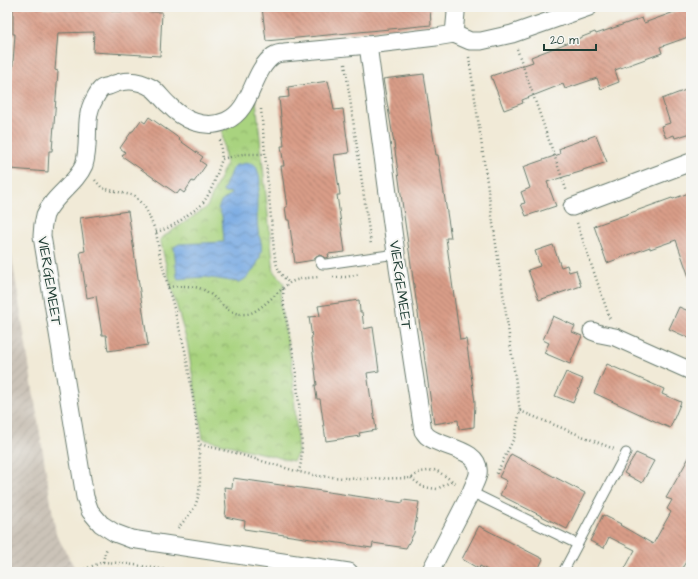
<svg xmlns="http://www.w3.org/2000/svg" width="698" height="579" font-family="'Architects Daughter',sans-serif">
<defs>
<pattern id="industrial-furrows" width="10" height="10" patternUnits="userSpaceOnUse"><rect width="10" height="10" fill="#cbc3b8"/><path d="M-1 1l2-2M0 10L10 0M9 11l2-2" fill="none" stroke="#aea89f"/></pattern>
<pattern id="park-crowns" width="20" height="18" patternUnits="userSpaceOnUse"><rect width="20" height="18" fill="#a9d37f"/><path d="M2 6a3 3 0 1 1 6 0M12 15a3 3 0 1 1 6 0" fill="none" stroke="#89ac69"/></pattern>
<pattern id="water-waves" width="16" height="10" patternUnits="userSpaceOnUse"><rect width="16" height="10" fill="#76a8e2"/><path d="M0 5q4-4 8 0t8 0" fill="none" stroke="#608ab8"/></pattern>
<pattern id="building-back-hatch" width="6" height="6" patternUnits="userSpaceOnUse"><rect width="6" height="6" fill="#d99d88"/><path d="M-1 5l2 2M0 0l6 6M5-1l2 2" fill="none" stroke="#af8170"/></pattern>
</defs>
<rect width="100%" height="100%" fill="#f6f6f2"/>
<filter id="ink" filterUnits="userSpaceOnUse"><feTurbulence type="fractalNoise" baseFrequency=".025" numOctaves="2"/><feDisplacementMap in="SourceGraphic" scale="8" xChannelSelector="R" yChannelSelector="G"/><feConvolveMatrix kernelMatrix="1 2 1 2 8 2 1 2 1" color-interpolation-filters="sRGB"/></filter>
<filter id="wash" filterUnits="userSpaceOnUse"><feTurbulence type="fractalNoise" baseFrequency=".012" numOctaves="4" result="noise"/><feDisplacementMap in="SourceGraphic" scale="16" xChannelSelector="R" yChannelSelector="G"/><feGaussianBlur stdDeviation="0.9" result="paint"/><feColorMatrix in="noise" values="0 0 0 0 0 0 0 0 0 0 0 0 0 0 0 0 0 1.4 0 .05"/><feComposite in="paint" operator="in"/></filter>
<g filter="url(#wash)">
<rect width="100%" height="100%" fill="#f1ead7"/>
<path fill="url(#industrial-furrows)" d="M7,237L9,239L56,534L77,572H7Z"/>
<path fill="url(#park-crowns)" stroke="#64885a" d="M256,100L274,272L284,283L280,304L292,364L298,453L293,461L203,439L187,342L172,290L160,239L207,207L226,164L222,131Z"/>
<path fill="url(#water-waves)" stroke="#4a728b" d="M247,163C252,163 256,164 257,169C264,186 256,190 257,205C257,213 257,222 258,230C258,234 260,238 261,242C263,252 259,262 253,270C249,276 245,280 239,282L204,277L178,279L177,277L174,247L179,244L224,242V241L222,216L218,208L221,202L231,194L230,192L224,193L223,191L232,169L236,165Z"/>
<g id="blocks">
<g fill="url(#building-back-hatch)">
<path d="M13,7H44V9L81,7L112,9V11L162,12L160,56L93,52L94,32L58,33L55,70L58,71L52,151H49L48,172L10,169L11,158H7L9,119L15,34H13Z"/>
<path d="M262,7H430L431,25L266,41Z"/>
<path d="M688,7H691V36L660,47L662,53L615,70L619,82L601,89L597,78L565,89L563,84L522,100L523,103L504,110L491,76L533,62L531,57L595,32L596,34L642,18L644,23Z"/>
<path d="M424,74L436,155H438L451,238H446L460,340L466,339L475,402L474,427L459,429L458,420L434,424L404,216L394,143L383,79Z"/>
<path d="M328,81L331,93L334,110L343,109L349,153L334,155L340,195H337L345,252L328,254L329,257L325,258L322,256L319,255L316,256L314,260L295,263L289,220H287L285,207H287L281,166H284L281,146H284L279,98L289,97L288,87Z"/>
<path d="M691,88V133L675,138L674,135L666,138L661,126L670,123L662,99Z"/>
<path d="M149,117L180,139L179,140L203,157L200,161L206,165L194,182L192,181L184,193L180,190L177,194L122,156L125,152L120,148L132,131H133L141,120L145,123Z"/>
<path d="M596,135L607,162L583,170V171L547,182L556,206L526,216L521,204L525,203L521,192L530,188L523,167L560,154L559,149L563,147H562Z"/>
<path d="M691,192V277H689L676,240L650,249V247L607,263L594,226L672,198L673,199Z"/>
<path d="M128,211L148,345L108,351L106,335H102L96,296L87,298L80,252L85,251L80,218Z"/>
<path d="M553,245L561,267L567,265L569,272L576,270L581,286L539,300L528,270L540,266L535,251Z"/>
<path d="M359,300L360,312H362L364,329L373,327L379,371L367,373L371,400H372L376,430L359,433L360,436L326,441L320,399H317L315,385H317L311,338H312L309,317L320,316L318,306Z"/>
<path d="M679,307L691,312V339L669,329Z"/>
<path d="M553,316L575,326L572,332L582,336L570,364L544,353L549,343L543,340Z"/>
<path d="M607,364L664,389L662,394L681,402L670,428L594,393Z"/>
<path d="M566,372L583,379L573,403L555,396Z"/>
<path d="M636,453L654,461L642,483L624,473Z"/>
<path d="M511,454L585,493L567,529L500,495L507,481L499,477Z"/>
<path d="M691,454V553L680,572H623L635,550L609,537L604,548L590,541L603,515L621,524L620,525L653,544L671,512L667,509L672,500L666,498Z"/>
<path d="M233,478L403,503V500L419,502L414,533L406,548L373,543L372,548L244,529L245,521L225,517L226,507L224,487L232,488Z"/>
<path d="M479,526L543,559L537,572H491L480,566L479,569L462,559Z"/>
</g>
</g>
</g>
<g filter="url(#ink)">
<use href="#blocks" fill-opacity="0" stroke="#687a6d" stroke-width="1"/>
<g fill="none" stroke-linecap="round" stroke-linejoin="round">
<defs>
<g id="lane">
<path d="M320,261L322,264H326L396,254"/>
<path d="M471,492L577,544"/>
<path d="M563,572L626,453"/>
</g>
<g id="street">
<path d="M454,34L456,13L455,7"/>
<path d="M368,45L398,268L423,431C424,432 425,434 427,436C440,448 482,448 478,474C477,480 473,486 471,492L430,572"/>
<path d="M572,207L691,162"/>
<path d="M592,331L600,334L615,337L691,371"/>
<path d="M349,572L131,539L115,533L101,524L90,511L85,497L42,236C42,229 43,222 45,215C53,196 76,184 84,165C91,144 83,118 94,100C96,96 98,92 101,89C103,87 106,87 109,86C124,79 137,79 152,88C158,92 163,100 169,105C183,120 205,130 226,121C253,109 251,72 273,56C276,54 280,53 284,53L368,45L436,37L454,34L470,41H481L512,34L589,7"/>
</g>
</defs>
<use href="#lane" stroke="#687a6d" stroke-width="11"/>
<use href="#street" stroke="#687a6d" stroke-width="19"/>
<g stroke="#687a6d" stroke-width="2.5" stroke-dasharray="1 3" stroke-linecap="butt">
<path d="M517,49L567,192"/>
<path d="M469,57L520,411L515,436L496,475"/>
<path d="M345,64L371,245"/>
<path d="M261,109L274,251L276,263L280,273L289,283"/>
<path d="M220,140L222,159"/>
<path d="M95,180L102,188L135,196L146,209L156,232L160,256L185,350L193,397L199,444"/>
<path d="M577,223L610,319"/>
<path d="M156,232C168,229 174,225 184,218C188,214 194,211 199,207C212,194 216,176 222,159L243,154H265"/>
<path d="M333,277H346L360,274"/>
<path d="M168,287C178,286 189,285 199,288C218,294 224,316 246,314C258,314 278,291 288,284C296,278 309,278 318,277"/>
<path d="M283,289L284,307L295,364L299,404L302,446L301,462L299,472"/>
<path d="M520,411L614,449"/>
<path d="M411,478L423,487L437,489L452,481"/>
<path d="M178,528C182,523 188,517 192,511C204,494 199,464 199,444L235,453L299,472L318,476L358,479L411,478L420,472L436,470L457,484"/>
<path d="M103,562L105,553L107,548"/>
<path d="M77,572L103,562L121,563L181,572"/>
</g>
<use href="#lane" stroke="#fff" stroke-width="9"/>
<use href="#street" stroke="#fff" stroke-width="17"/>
</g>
</g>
<g text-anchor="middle" stroke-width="4" stroke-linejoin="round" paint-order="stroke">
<g font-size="15" fill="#1f3d34" stroke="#f6f6f2">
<text transform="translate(50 281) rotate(81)" y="5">VIERGEMEET</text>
<text transform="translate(401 285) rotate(82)" y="5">VIERGEMEET</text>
</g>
</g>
<rect width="698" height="579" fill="none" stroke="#f6f6f2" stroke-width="24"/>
<path d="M544 44v6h52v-6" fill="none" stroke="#1f3d34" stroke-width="2"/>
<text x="550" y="44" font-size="12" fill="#1f3d34" stroke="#f6f6f2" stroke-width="3" paint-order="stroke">20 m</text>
</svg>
